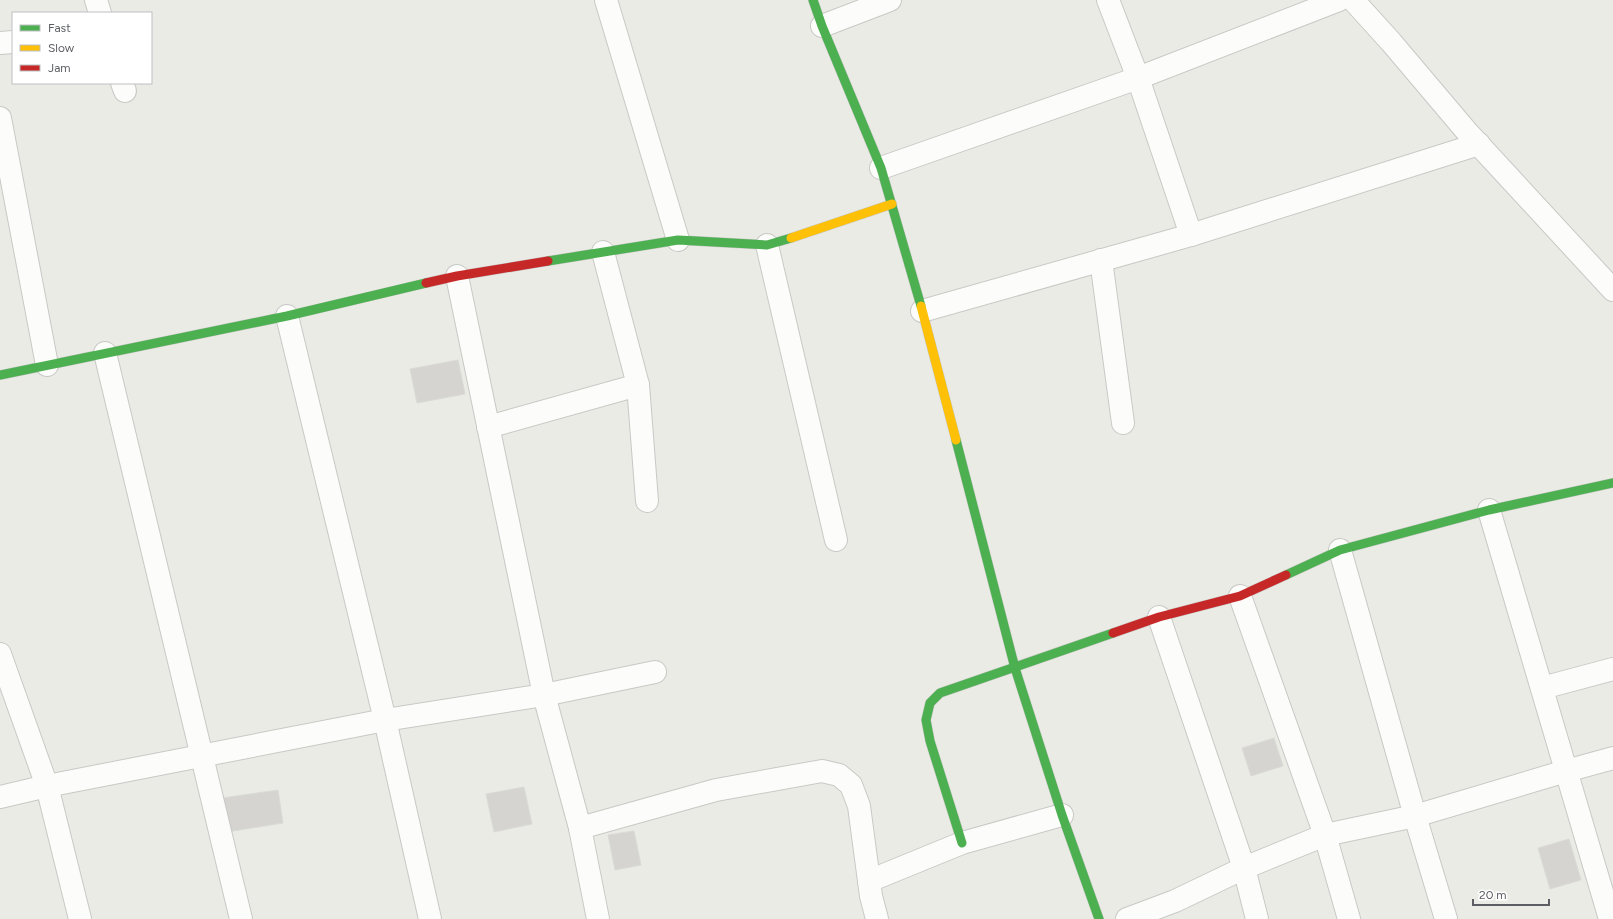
<svg xmlns="http://www.w3.org/2000/svg" width="1613" height="919" font-family="Figtree,sans-serif">
<rect width="100%" height="100%" fill="#ebebe6"/>
<g fill="#d5d4d1" stroke="#dadad6">
<path d="M458,360L465,394L417,403L410,369Z"/>
<path d="M1274,738L1283,766L1251,776L1242,748Z"/>
<path d="M524,787L532,824L494,832L486,794Z"/>
<path d="M278,790L283,823L227,832L222,798Z"/>
<path d="M634,831L641,865L615,870L608,835Z"/>
<path d="M1569,839L1581,880L1550,889L1538,848Z"/>
</g>
<g fill="none" stroke-linecap="round" stroke-linejoin="round">
<defs>
<g id="street">
<path d="M96,0L100,13"/>
<path d="M606,0L678,240"/>
<path d="M1108,0L1138,78L1191,235"/>
<path d="M1353,0L1391,42L1468,133L1613,290"/>
<path d="M822,26L890,0"/>
<path d="M0,43L13,42"/>
<path d="M122,83L125,91"/>
<path d="M0,118L47,365"/>
<path d="M881,168L1138,78L1339,0"/>
<path d="M767,245L836,540"/>
<path d="M603,252L638,385L647,501"/>
<path d="M1101,260L1123,423"/>
<path d="M457,276L544,695L580,828L598,919"/>
<path d="M922,311L1191,235L1479,144"/>
<path d="M287,316L385,720L430,919"/>
<path d="M105,353L241,919"/>
<path d="M488,427L638,385"/>
<path d="M1489,510L1610,919"/>
<path d="M1340,550L1415,816L1446,919"/>
<path d="M1240,596L1325,835L1349,919"/>
<path d="M1159,617L1244,868L1257,919"/>
<path d="M0,654L47,786L80,919"/>
<path d="M1542,688L1613,669"/>
<path d="M0,797L47,786L385,720L544,695L655,672"/>
<path d="M580,828L716,790L822,771L839,775L851,785L859,806L871,896L877,919"/>
<path d="M869,881L962,843L1062,815"/>
<path d="M1127,919L1175,901L1244,868L1325,835L1415,816L1566,771L1613,758"/>
</g>
<g id="fast">
<path d="M813,0L822,26L881,168L921,306"/>
<path d="M548,261L678,240L767,245L791,238"/>
<path d="M0,375L287,316L426,283"/>
<path d="M956,440L1015,668L1062,815L1099,919"/>
<path d="M1286,575L1340,550L1489,510L1613,483"/>
<path d="M962,843L930,741L926,720L930,703L940,693L1113,633"/>
</g>
<g id="slow">
<path d="M791,238L892,204"/>
<path d="M921,306L956,440"/>
</g>
<g id="jam">
<path d="M426,283L457,276L548,261"/>
<path d="M1113,633L1159,617L1240,596L1286,575"/>
</g>
</defs>
<use href="#street" stroke="#c8c8c6" stroke-width="24"/>
<use href="#fast" stroke="#c7c8c6" stroke-width="10"/>
<use href="#slow" stroke="#c7c8c6" stroke-width="10"/>
<use href="#jam" stroke="#c7c8c6" stroke-width="10"/>
<use href="#street" stroke="#fcfcfb" stroke-width="22"/>
<use href="#fast" stroke="#4caf50" stroke-width="9"/>
<use href="#slow" stroke="#ffc107" stroke-width="9"/>
<use href="#jam" stroke="#c62828" stroke-width="9"/>
</g>
<rect x="12" y="12" width="140" height="72" fill="#ffffff" stroke="#bebfc1"/>
<rect x="20" y="25" width="20" height="6" fill="#4caf50" stroke="#bebfc1"/>
<text x="48" y="32" font-size="12" fill="#5c5e63">Fast</text>
<rect x="20" y="45" width="20" height="6" fill="#ffc107" stroke="#bebfc1"/>
<text x="48" y="52" font-size="12" fill="#5c5e63">Slow</text>
<rect x="20" y="65" width="20" height="6" fill="#c62828" stroke="#bebfc1"/>
<text x="48" y="72" font-size="12" fill="#5c5e63">Jam</text>
<path d="M1473 899v6h76v-6" fill="none" stroke="#5c5e63" stroke-width="2"/>
<text x="1479" y="899" font-size="12" fill="#5c5e63" stroke="#ffffff" stroke-width="3" paint-order="stroke">20 m</text>
</svg>
